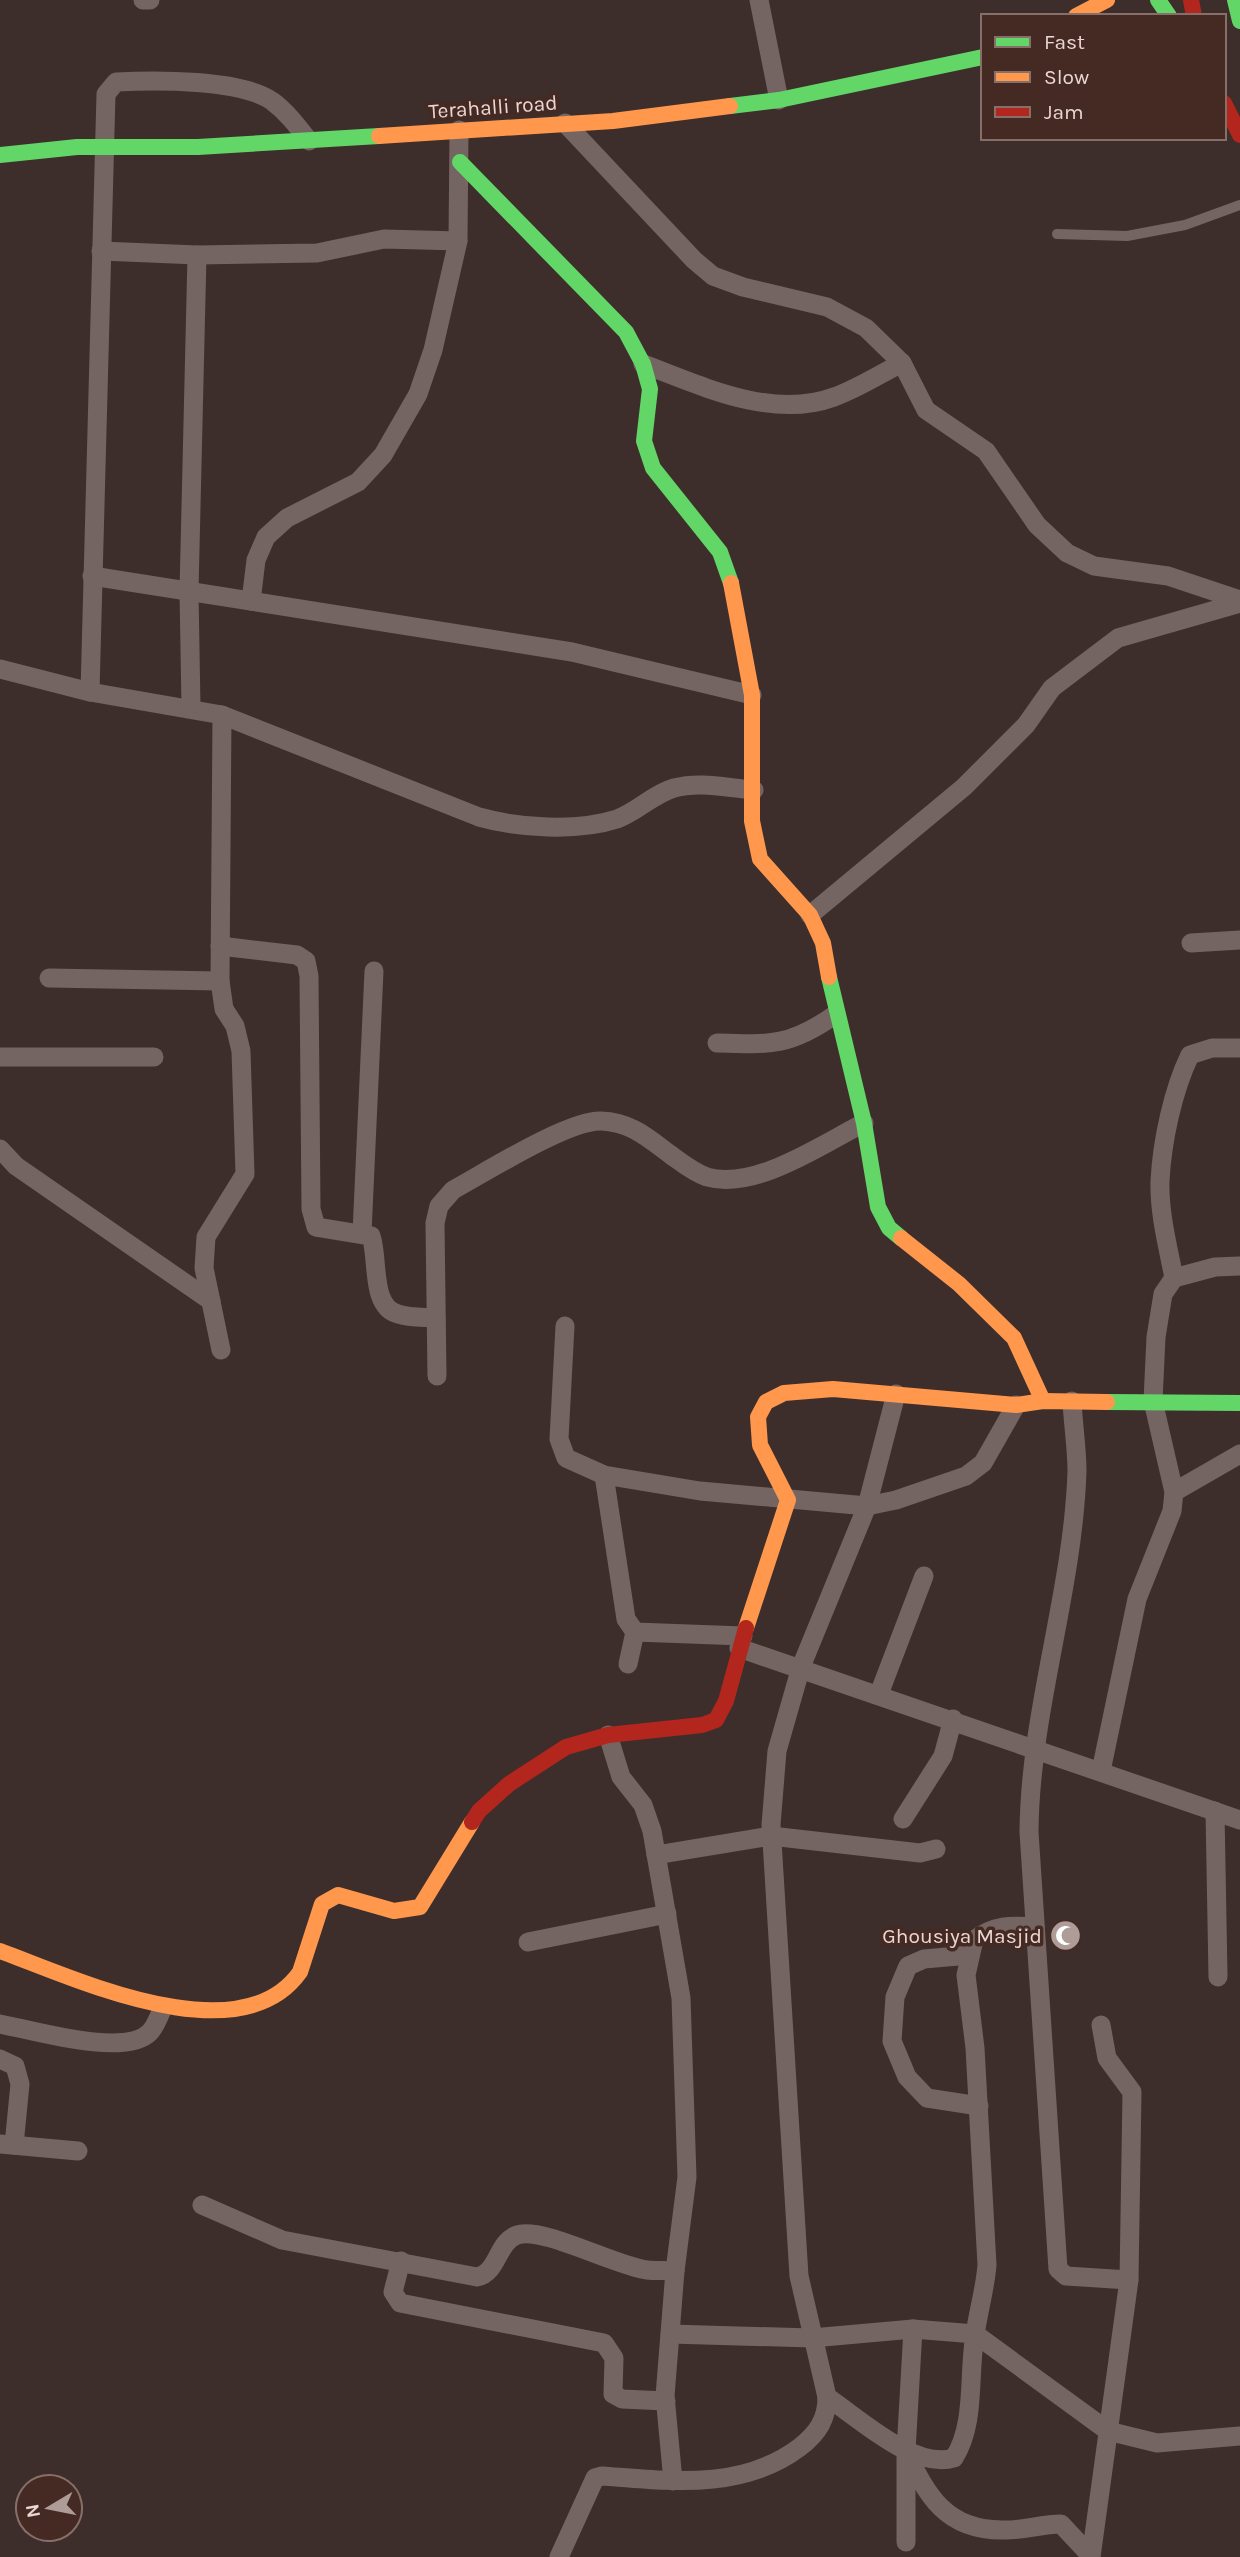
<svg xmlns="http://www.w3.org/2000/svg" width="1240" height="2557" font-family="Karla,sans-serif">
<rect width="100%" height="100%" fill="#3d2e2b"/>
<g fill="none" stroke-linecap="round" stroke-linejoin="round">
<path stroke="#746562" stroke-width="10" d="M1057,234L1127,236L1185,225L1240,205"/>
<g stroke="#746562" stroke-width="19">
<path d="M143,0H150"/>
<path d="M759,0L779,100"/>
<path d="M565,123L694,260L713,276L743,287L827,307L866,328L902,363L926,410L986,451L1037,525L1067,553L1094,566L1168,576L1240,600"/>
<path d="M101,251L197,255L317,253L384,239L458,241"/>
<path d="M643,364C702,386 772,420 834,397C857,389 880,374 902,363"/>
<path d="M92,576L572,652L752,695"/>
<path d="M251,601L256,560L266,537L287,518L358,482L383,455L418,394L433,350L458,241L459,130"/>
<path d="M0,669L90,692L222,715L479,817C518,828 577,832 617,819C637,812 653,794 674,788C701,781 726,788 754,790"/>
<path d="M90,692L106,94L116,82C155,80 240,79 272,101C287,112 298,127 309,141"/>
<path d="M191,708L189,591L197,255"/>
<path d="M810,915L964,787L1026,725L1052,688L1118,638L1240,603"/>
<path d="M1191,943L1240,940"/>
<path d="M220,946L297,955L306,961L309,976L311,1209L316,1227L371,1236C379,1258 370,1307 398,1314C410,1318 424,1317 436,1318"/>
<path d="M49,978L220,981"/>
<path d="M717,1043C771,1045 791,1046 836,1014"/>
<path d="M0,1057H154"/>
<path d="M0,1149L16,1166L211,1301"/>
<path d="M362,1233L374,971"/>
<path d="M1174,1278C1168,1247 1159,1213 1160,1181C1162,1141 1173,1090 1190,1055L1212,1048H1240"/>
<path d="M565,1326L559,1439L566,1458L604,1475L700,1491L867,1506L896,1500L966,1476L983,1463L1016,1405"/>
<path d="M221,1350L204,1268L206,1237L245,1174L241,1051L235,1026L224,1009L220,981L222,715"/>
<path d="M437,1376L435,1223L439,1206L453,1190C486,1172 568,1120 601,1121C631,1122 648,1138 671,1155C682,1163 693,1172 707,1177C755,1191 822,1144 864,1123"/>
<path d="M1072,1401C1073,1424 1077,1448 1077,1471C1073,1593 1030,1710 1029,1832L1058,2269L1066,2276L1129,2280"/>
<path d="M604,1475L626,1619L635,1632L743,1636"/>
<path d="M1174,1492L1240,1454"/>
<path d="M739,1648L1240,1820"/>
<path d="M628,1664L635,1632"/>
<path d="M879,1694L924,1576"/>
<path d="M608,1735L621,1777L643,1805L652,1831L681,1998L687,2177L675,2271L665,2396L673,2481"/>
<path d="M1101,1771L1137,1599L1172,1511L1174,1492L1153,1401L1156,1337L1163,1294L1174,1278L1215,1267L1240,1266"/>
<path d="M1215,1811L1218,1977"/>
<path d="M903,1819L943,1756L953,1719"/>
<path d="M656,1855L771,1836L920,1853L936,1849"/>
<path d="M528,1942L667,1914"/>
<path d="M970,1955L924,1959L908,1966L895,1997L892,2041L907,2077L927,2098L979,2106"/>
<path d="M0,2024C32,2030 126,2058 150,2032C156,2026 159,2015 163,2008"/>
<path d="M0,2059L15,2066L20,2084L14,2145"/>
<path d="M0,2144L78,2151"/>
<path d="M202,2205L282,2240L477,2277C498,2273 497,2242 517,2235C542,2226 615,2266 647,2270C656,2271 666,2270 675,2271"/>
<path d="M401,2261L393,2292L400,2303L604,2343L614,2358L613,2394L622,2399L666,2401"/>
<path d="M670,2334L812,2338L913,2329L975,2334L1108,2431L1157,2443L1240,2436"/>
<path d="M827,2397C860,2419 914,2470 954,2458C976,2424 968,2374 975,2335C978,2312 985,2290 987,2265L975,2048L966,1975L974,1940C994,1925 1011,1925 1035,1927"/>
<path d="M906,2451C927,2496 946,2530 1002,2530C1022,2531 1041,2524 1061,2524L1091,2556"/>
<path d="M906,2542V2451L913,2329"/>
<path d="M559,2557L595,2478L602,2476C670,2481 742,2491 800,2447C818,2433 827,2419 827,2397L799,2276L771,1825L777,1751L801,1667L867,1506L896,1394"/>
<path d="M1091,2557L1129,2280L1132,2092L1107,2058L1101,2025"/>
</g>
<g stroke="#63d668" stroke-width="16">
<path d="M1158,0L1169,16"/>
<path d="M1235,0L1240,21"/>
<path d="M730,106L779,100L983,57"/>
<path d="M0,155L77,147H198L379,136"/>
<path d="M460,162L626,332L643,364L650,389L644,441L653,468L720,552L731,583"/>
<path d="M829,977L864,1123L878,1207L889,1228L901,1238"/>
<path d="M1107,1402L1240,1403"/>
</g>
<g stroke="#ff974d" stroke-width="16">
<path d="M1076,16L1107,0"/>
<path d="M379,136L613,121L730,106"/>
<path d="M731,583L752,695V821L760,859L810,915L823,943L829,977"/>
<path d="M901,1238L959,1284L1014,1338L1043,1401"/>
<path d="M746,1628L788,1500L760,1445L758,1417L766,1402L784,1393L833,1389L1016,1405L1043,1401L1107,1402"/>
<path d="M0,1951C74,1978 240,2057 300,1972L322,1904L338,1895L394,1911L420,1907L472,1822"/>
</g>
<g stroke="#b3261e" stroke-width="16">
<path d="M1191,0L1194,16"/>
<path d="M1224,103L1240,135"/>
<path d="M472,1822L479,1811L509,1784L566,1747L608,1735L702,1725L716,1720L726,1701L746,1628"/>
</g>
</g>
<defs>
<symbol id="mosque-disc" viewBox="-11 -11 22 22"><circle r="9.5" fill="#ad9c98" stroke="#452923"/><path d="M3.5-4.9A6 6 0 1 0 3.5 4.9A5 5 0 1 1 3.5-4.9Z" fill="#fff"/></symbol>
</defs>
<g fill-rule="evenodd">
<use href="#mosque-disc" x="1048" y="1918" width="35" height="35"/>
</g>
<g text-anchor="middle" stroke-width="7" stroke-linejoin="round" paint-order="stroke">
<g font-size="21" fill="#ead7d3" stroke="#452923">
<text transform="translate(493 107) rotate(-4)" y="7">Terahalli road</text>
</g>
<g font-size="21" fill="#ead7d3" stroke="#452923" text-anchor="end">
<text x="1042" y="1943">Ghousiya Masjid</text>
</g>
</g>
<rect x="981" y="14" width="245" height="126" fill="#452923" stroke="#876f69" stroke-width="2"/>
<rect x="995" y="37" width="35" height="10" fill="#63d668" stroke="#876f69" stroke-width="2"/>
<text x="1044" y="49" font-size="21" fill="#ead7d3">Fast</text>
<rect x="995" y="72" width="35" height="10" fill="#ff974d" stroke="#876f69" stroke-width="2"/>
<text x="1044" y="84" font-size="21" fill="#ead7d3">Slow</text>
<rect x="995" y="107" width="35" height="10" fill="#b3261e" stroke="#876f69" stroke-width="2"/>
<text x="1044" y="119" font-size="21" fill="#ead7d3">Jam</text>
<g transform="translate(49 2508) rotate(260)"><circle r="33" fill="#452923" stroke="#876f69" stroke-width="2"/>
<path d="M0-5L12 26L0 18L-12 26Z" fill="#ad9c98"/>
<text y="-10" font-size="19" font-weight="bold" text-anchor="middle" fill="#ead7d3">N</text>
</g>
</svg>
